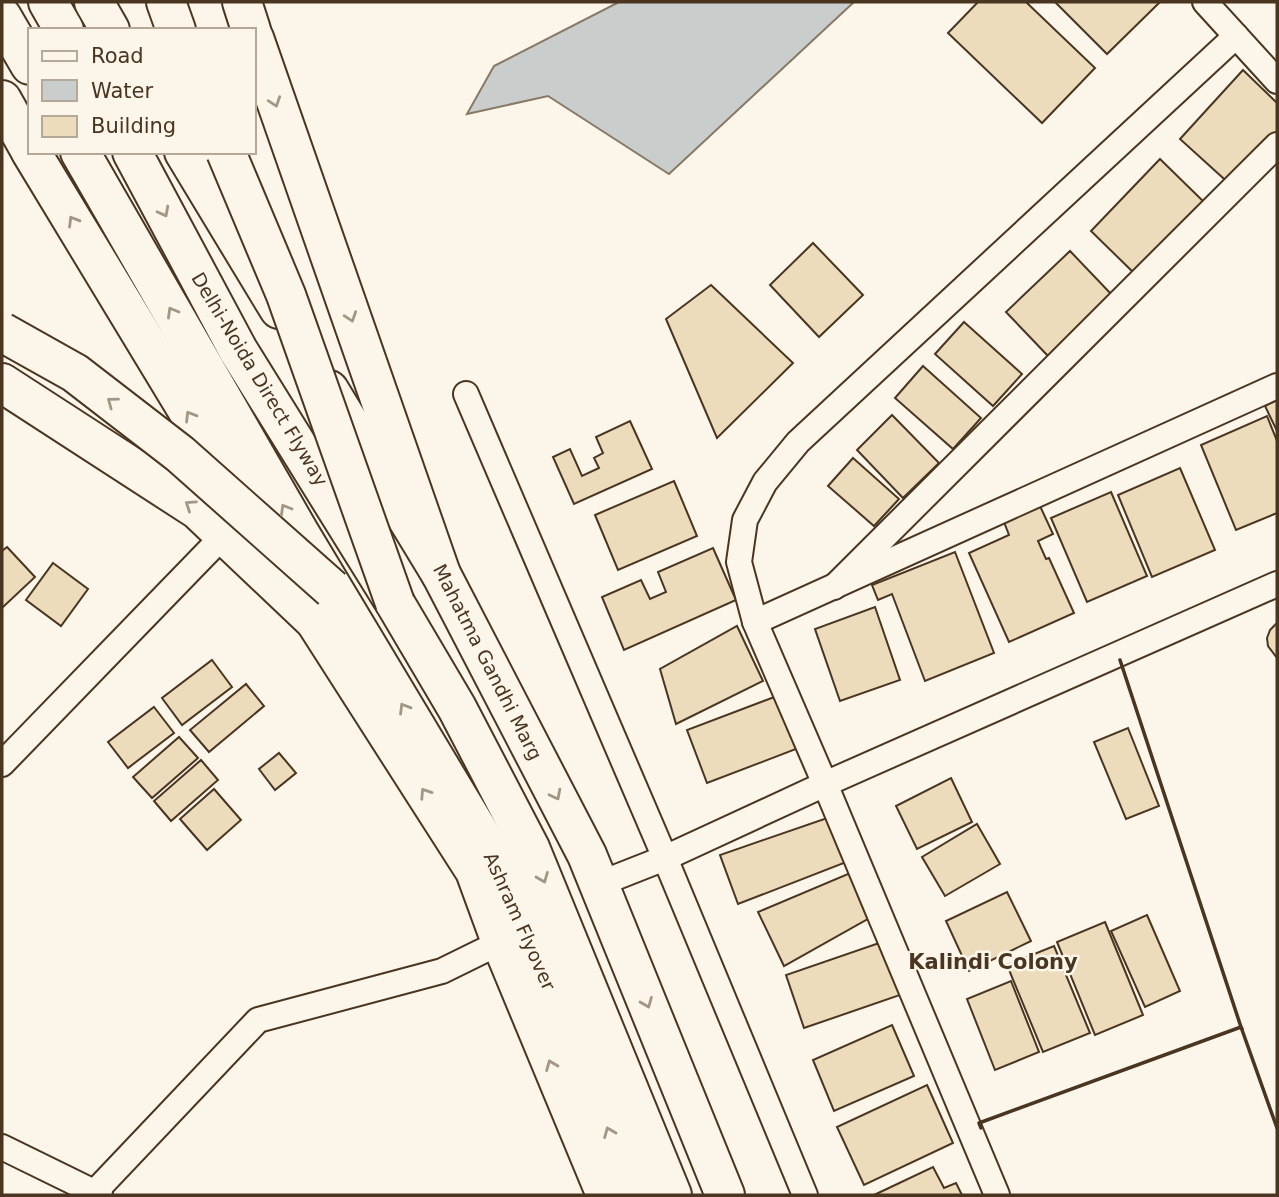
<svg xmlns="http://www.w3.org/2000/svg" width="1279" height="1197" font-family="'DejaVu Sans',sans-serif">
<rect width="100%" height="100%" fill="#fbf6e9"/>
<path fill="#c9cecd" stroke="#887966" stroke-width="2" d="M619,2H854L669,174L548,96L467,114L494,66Z"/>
<g fill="#ecdcbc" stroke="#4a3520" stroke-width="2">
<path d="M978,2H1026L1095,68L1042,123L948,33Z"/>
<path d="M1055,2H1160L1107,54Z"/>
<path d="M1243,70L1277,103V139L1233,187L1180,139Z"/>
<path d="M1160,159L1206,204L1137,276L1091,231Z"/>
<path d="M813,243L863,295L819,337L770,285Z"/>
<path d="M1070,251L1113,296L1049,357L1006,312Z"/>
<path d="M711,285L793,363L717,438L666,319Z"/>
<path d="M964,322L1022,374L993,406L935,354Z"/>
<path d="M923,366L981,418L953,449L895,398Z"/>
<path d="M1277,400V431L1265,406Z"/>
<path d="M892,415L939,463L903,498L857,450Z"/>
<path d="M1267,416L1277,441V513L1236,530L1201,445Z"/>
<path d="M630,421L652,469L574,504L553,457L570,449L582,476L599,468L594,458L603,453L596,437Z"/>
<path d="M853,458L899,499L874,526L828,486Z"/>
<path d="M1180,468L1215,550L1152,577L1118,495Z"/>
<path d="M674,481L697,536L618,570L595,515Z"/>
<path d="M1111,492L1147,576L1087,602L1051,518Z"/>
<path d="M1040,506L1053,534L1038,541L1046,559L1049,558L1074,613L1009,642L969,553L1009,535L1004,522Z"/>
<path d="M7,547L35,577L2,608V551Z"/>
<path d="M713,548L736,600L624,650L602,597L641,580L650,599L666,592L658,572Z"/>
<path d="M955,552L994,653L925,681L892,594L878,600L872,585Z"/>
<path d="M53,563L88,589L61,626L26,600Z"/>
<path d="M875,607L900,680L840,701L815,629Z"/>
<path d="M1277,623V658L1268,646L1267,638L1270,630Z"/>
<path d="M737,626L763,681L676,724L660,669Z"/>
<path d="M212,660L232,687L182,725L162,698Z"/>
<path d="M246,684L264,706L209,752L190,730Z"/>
<path d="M777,696L796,749L707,783L687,730Z"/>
<path d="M154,707L174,733L128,768L108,742Z"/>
<path d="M1128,728L1159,806L1126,819L1094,742Z"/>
<path d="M179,737L198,758L152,798L133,777Z"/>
<path d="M279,753L296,773L275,790L259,769Z"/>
<path d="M201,760L218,780L171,821L154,801Z"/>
<path d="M951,778L972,822L917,849L896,806Z"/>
<path d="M214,789L241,820L207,850L180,819Z"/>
<path d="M833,816L849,861L738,904L720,855Z"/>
<path d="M977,824L1000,864L945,896L922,857Z"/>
<path d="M855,871L873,916L784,966L758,912Z"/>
<path d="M1007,892L1031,941L969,971L946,921Z"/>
<path d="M1147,915L1180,991L1145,1007L1111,931Z"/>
<path d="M1105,922L1143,1015L1095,1035L1057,942Z"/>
<path d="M882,942L900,995L804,1028L786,975Z"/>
<path d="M1054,946L1090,1033L1043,1052L1007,965Z"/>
<path d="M1011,981L1039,1052L995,1070L967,999Z"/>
<path d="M892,1025L914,1076L834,1111L813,1060Z"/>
<path d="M927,1085L953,1143L864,1185L837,1127Z"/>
<path d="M933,1167L944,1188L956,1183L962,1195H874Z"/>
</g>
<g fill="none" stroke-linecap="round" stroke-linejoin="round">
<defs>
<g id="street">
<path d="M1205,2L1277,81"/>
<path d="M466,394L665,858L805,1195"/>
<path d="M834,587L1277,145"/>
<path d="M755,622L1277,386"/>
<path d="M2,764L225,534"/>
<path d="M599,884L665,858L825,784L1277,584"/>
<path d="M2,1147L100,1195"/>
<path d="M92,1195L258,1020L442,971L501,942"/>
<path d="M997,1195L825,784L755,622L739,562L745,520L765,482L798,442L1236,36"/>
</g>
<g id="primary">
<path d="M242,2L251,30"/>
<path d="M254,38L441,574L587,855L725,1195"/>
<path d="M2,383L198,510L315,621L475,871L501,942L606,1195"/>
</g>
<g id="highway">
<path d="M48,2L64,30"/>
<path d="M94,2L110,30"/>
<path d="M166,2L176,30"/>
<path d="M2,17L30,65"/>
<path d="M2,100L30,150"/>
<path d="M31,152L315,621"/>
<path d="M80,152L299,532L500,867L635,1195"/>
<path d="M132,152L238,350L395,603L457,708L530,848L672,1195"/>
<path d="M184,152L279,309"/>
<path d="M329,390L441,574"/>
</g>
</defs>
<use href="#street" stroke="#4a3520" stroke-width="28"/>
<use href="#primary" stroke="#4a3520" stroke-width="42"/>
<use href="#highway" stroke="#4a3520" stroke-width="42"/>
<use href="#street" stroke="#fbf6e9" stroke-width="24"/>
<use href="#primary" stroke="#fbf6e9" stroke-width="38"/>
<use href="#highway" stroke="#fbf6e9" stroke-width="38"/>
<defs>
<g id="highway-bridge">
<path d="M226,152L286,295L395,603"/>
<path d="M2,332L75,373L180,454L332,589"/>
</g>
</defs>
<use href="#highway-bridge" stroke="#4a3520" stroke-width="42" stroke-linecap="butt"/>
<use href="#highway-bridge" stroke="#fbf6e9" stroke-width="38"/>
<g stroke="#4a3520" stroke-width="3.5">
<path d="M1120,660L1241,1027L1277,1128"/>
<path d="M981,1128L979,1123L1241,1027L1242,1029"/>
</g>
</g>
<defs><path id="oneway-chevron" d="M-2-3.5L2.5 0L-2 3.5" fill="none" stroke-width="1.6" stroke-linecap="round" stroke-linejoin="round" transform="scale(1.75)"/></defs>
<g stroke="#a29684">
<use href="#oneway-chevron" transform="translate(275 102) rotate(71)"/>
<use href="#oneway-chevron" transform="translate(164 212) rotate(62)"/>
<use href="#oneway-chevron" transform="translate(73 221) rotate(-121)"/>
<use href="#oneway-chevron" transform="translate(172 312) rotate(-120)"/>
<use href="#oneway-chevron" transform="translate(351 317) rotate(71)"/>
<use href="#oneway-chevron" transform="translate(112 402) rotate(-143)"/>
<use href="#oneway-chevron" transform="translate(190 416) rotate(-121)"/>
<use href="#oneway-chevron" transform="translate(190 505) rotate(-146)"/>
<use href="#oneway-chevron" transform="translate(285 509) rotate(-120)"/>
<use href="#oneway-chevron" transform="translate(404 708) rotate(-121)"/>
<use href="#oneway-chevron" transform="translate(425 793) rotate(-123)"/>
<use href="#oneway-chevron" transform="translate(556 795) rotate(63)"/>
<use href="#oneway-chevron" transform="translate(543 878) rotate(68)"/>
<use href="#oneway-chevron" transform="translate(647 1003) rotate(68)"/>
<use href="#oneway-chevron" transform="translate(551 1065) rotate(-112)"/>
<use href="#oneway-chevron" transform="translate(609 1132) rotate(-112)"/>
</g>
<g text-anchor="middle" stroke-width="5" stroke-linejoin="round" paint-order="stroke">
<g font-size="19" fill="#4a3520" stroke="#fbf6e9">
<text transform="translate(260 379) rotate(59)" y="7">Delhi-Noida Direct Flyway</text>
<text transform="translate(488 662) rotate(63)" y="7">Mahatma Gandhi Marg</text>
<text transform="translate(520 921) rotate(66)" y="7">Ashram Flyover</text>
</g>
<g font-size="21" font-weight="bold" fill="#4a3520" stroke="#fbf6e9">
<text x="993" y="969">Kalindi Colony</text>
</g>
</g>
<rect width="1279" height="1197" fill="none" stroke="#4a3520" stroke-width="7"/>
<rect x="28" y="28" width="228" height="126" fill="#fbf6e9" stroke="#b4a999" stroke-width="2"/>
<rect x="42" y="51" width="35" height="10" fill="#fbf6e9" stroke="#b4a999" stroke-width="2"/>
<text x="91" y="63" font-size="21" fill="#4a3520">Road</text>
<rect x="42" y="80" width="35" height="21" fill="#c9cecd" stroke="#b4a999" stroke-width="2"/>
<text x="91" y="98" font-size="21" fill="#4a3520">Water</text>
<rect x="42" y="116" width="35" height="21" fill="#ecdcbc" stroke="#b4a999" stroke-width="2"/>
<text x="91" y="133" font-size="21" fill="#4a3520">Building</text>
</svg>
